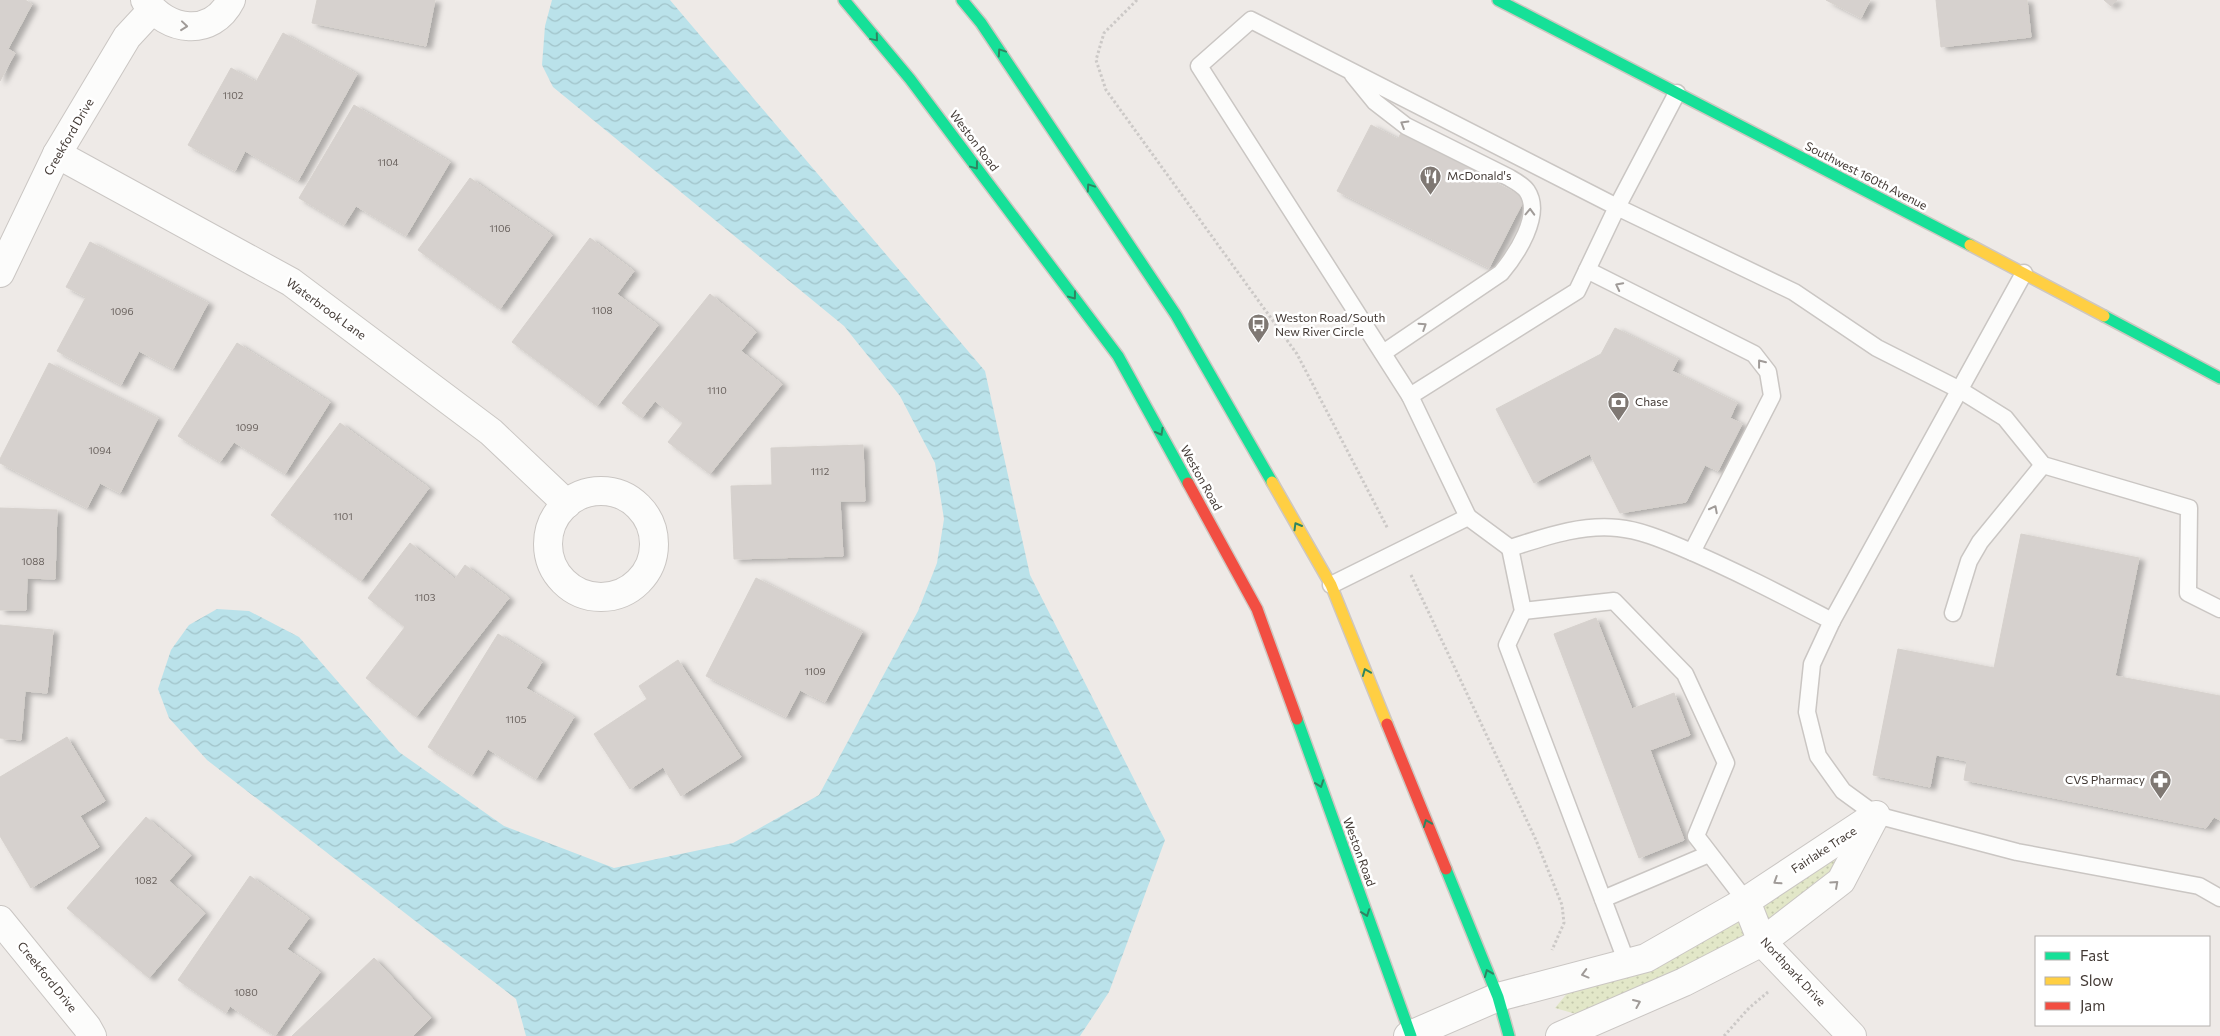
<svg xmlns="http://www.w3.org/2000/svg" width="2220" height="1036" font-family="Commissioner,sans-serif">
<defs>
<pattern id="grass-dots" width="8" height="8" patternUnits="userSpaceOnUse" patternTransform="scale(1.25)"><rect width="8" height="8" fill="#e2e7c8"/><path d="M2 2h.1M6 6h.1" fill="none" stroke="#c3c7ac" stroke-width="1.8" stroke-linecap="round"/></pattern>
<pattern id="water-waves" width="16" height="10" patternUnits="userSpaceOnUse" patternTransform="scale(1.25)"><rect width="16" height="10" fill="#bae2ea"/><path d="M0 5q4-4 8 0t8 0" fill="none" stroke="#a1c3c9"/></pattern>
<filter id="shadow"><feDropShadow dx="5.5" dy="3" stdDeviation="2.5" flood-color="#0004"/></filter>
</defs>
<rect width="100%" height="100%" fill="#eeeae7"/>
<path fill="url(#grass-dots)" d="M1876,815L1841,881L1597,1020L1555,1008L1583,974L1627,963Z"/>
<path fill="url(#water-waves)" d="M552,0H670L985,371L1030,575L1165,840L1109,992L1080,1036H526L516,999L207,760L169,718L158,689L171,650L189,625L217,609L249,611L299,637L399,752L504,826L614,868L733,843L819,795L918,611L937,563L944,519L935,463L900,396L844,326L553,87L542,65L545,26Z"/>
<g fill="#d6d1ce" stroke="#d6d1cd" filter="url(#shadow)">
<path d="M0,0H25L32,4L8,49L15,53L0,81Z"/>
<path d="M317,0H435L426,46L312,23Z"/>
<path d="M1826,0H1870L1861,18Z"/>
<path d="M1936,0H2027L2031,37L1941,47Z"/>
<path d="M2104,0H2117L2111,6Z"/>
<path d="M283,33L357,74L298,181L245,151L235,171L188,145L231,68L256,82Z"/>
<path d="M354,105L450,162L406,236L356,206L344,225L299,198Z"/>
<path d="M1371,125L1398,139L1402,131L1476,169L1475,172L1525,198L1489,268L1337,191Z"/>
<path d="M470,178L552,235L500,309L418,250Z"/>
<path d="M590,238L634,271L617,294L658,325L597,406L512,342Z"/>
<path d="M90,242L208,303L173,369L139,351L121,385L57,351L86,297L66,287Z"/>
<path d="M710,294L756,332L741,351L782,384L710,474L668,442L683,423L655,401L642,418L622,403Z"/>
<path d="M1615,328L1678,359L1672,371L1737,403L1730,418L1742,424L1718,471L1705,465L1686,502L1620,513L1590,454L1534,483L1496,409L1601,354Z"/>
<path d="M237,343L330,402L285,474L234,442L220,462L178,436Z"/>
<path d="M49,363L158,418L120,493L100,483L87,508L0,463V459Z"/>
<path d="M340,423L429,488L361,581L271,515Z"/>
<path d="M863,445L865,501H840L843,556L734,559L731,486L772,485L771,448Z"/>
<path d="M0,508L57,510L55,579L27,578L26,610H0Z"/>
<path d="M2021,534L2139,558L2115,676L2220,696V820L2214,817L2206,828L1964,780L1967,761L1936,755L1930,787L1873,775L1898,649L1994,668Z"/>
<path d="M410,543L455,579L465,565L509,598L416,717L366,678L405,627L368,598Z"/>
<path d="M756,578L862,632L825,702L800,690L786,717L706,676Z"/>
<path d="M1596,618L1632,709L1674,693L1690,735L1650,750L1684,840L1639,858L1554,634Z"/>
<path d="M0,625L53,630L47,693L25,691L21,740L0,738Z"/>
<path d="M498,634L542,662L526,688L574,717L536,779L488,749L472,775L428,747Z"/>
<path d="M678,660L741,757L681,796L663,767L630,789L594,734L647,699L639,686Z"/>
<path d="M67,737L105,801L80,816L99,847L31,888L0,836V777Z"/>
<path d="M146,817L191,855L169,881L205,913L149,978L67,908Z"/>
<path d="M250,876L309,918L287,949L320,972L275,1036L230,1006L226,1013L178,980Z"/>
<path d="M374,958L431,1018L413,1036H292Z"/>
</g>
<g fill="none" stroke-linecap="round" stroke-linejoin="round">
<defs>
<g id="lane">
<path d="M1353,75L1375,102L1406,126L1508,177C1515,181 1523,185 1527,191C1543,215 1516,255 1501,273L1383,353"/>
<path d="M1587,270L1754,354L1768,372L1772,396L1692,552"/>
<path d="M2024,273L1832,621L1812,664L1807,712L1818,756L1843,791L1876,815L2017,852L2199,886L2220,898"/>
<path d="M1410,396L1577,291L1617,207L1677,93"/>
<path d="M1468,517L1410,396L1199,66L1251,20L1617,207L1794,292L1877,348L1960,390L2005,418L2043,465L2189,508L2188,593L2220,609"/>
<path d="M1510,548L1523,611L1507,645L1627,963"/>
<path d="M1331,585L1468,517L1510,548C1545,537 1581,524 1618,528C1639,530 1661,539 1680,547C1732,569 1782,595 1832,621"/>
<path d="M1523,611L1614,601L1685,674L1726,763L1696,836L1746,901"/>
<path d="M1953,613L1969,561L1980,542L2043,465"/>
<path d="M1603,899L1709,854"/>
</g>
<g id="street">
<path d="M145,0C167,32 212,38 231,0"/>
<path d="M57,154L291,282L491,432L567,504"/>
<path d="M0,273L57,154L127,37L152,10"/>
<circle cx="601" cy="544" r="53"/>
<path d="M1746,901L1762,942L1852,1036"/>
<path d="M0,920L87,1027L92,1036"/>
<path d="M1408,1036L1498,997L1646,958L1746,901L1876,815"/>
<path d="M1560,1036L1684,982L1762,942L1841,881L1874,818"/>
</g>
<g id="fast">
<path d="M844,0L910,79L1118,356L1188,483"/>
<path d="M962,0L981,23L1176,315L1272,482"/>
<path d="M1498,0L1970,245"/>
<path d="M2104,316L2220,378"/>
<path d="M1297,719L1411,1036"/>
<path d="M1446,869L1498,997L1509,1036"/>
</g>
<g id="slow">
<path d="M1970,245L2104,316"/>
<path d="M1272,482L1331,585L1387,724"/>
</g>
<g id="jam">
<path d="M1188,483L1257,609L1297,719"/>
<path d="M1387,724L1446,869"/>
</g>
</defs>
<use href="#lane" stroke="#cac6c3" stroke-width="19"/>
<use href="#street" stroke="#cac6c3" stroke-width="30"/>
<use href="#fast" stroke="#cec7c1" stroke-width="14"/>
<use href="#slow" stroke="#cec7c1" stroke-width="14"/>
<use href="#jam" stroke="#cec7c1" stroke-width="14"/>
<g stroke="#ccc9c7" stroke-width="3" stroke-dasharray="2.5 2.5" stroke-linecap="butt">
<path d="M1137,0L1104,33L1096,60L1106,90L1297,354L1388,529"/>
<path d="M1411,575L1536,840L1562,905L1564,923L1552,950"/>
<path d="M1724,1036L1749,1008L1768,992"/>
</g>
<use href="#lane" stroke="#fcfcfb" stroke-width="16"/>
<use href="#street" stroke="#fcfcfb" stroke-width="28"/>
<use href="#fast" stroke="#16e098" stroke-width="11"/>
<use href="#slow" stroke="#ffcf43" stroke-width="11"/>
<use href="#jam" stroke="#f24e42" stroke-width="11"/>
</g>
<defs><path id="oneway-chevron" d="M-2-3.5L2.5 0L-2 3.5" fill="none" stroke-width="1.6" stroke-linecap="round" stroke-linejoin="round" transform="scale(1.25)"/></defs>
<g stroke="#a09b98">
<use href="#oneway-chevron" transform="translate(184 26) rotate(6)"/>
<use href="#oneway-chevron" transform="translate(1404 124) rotate(-149)"/>
<use href="#oneway-chevron" transform="translate(1530 212) rotate(-88)"/>
<use href="#oneway-chevron" transform="translate(1619 286) rotate(-153)"/>
<use href="#oneway-chevron" transform="translate(1423 326) rotate(-33)"/>
<use href="#oneway-chevron" transform="translate(1761 363) rotate(-128)"/>
<use href="#oneway-chevron" transform="translate(1714 509) rotate(-63)"/>
<use href="#oneway-chevron" transform="translate(1777 881) rotate(147)"/>
<use href="#oneway-chevron" transform="translate(1835 884) rotate(-42)"/>
<use href="#oneway-chevron" transform="translate(1585 974) rotate(165)"/>
<use href="#oneway-chevron" transform="translate(1637 1003) rotate(-23)"/>
</g>
<g stroke="#2f8562">
<use href="#oneway-chevron" transform="translate(875 38) rotate(50)"/>
<use href="#oneway-chevron" transform="translate(1001 52) rotate(-124)"/>
<use href="#oneway-chevron" transform="translate(975 166) rotate(53)"/>
<use href="#oneway-chevron" transform="translate(1090 187) rotate(-124)"/>
<use href="#oneway-chevron" transform="translate(1073 296) rotate(53)"/>
<use href="#oneway-chevron" transform="translate(1160 432) rotate(61)"/>
<use href="#oneway-chevron" transform="translate(1297 526) rotate(-120)"/>
<use href="#oneway-chevron" transform="translate(1366 672) rotate(-112)"/>
<use href="#oneway-chevron" transform="translate(1320 784) rotate(70)"/>
<use href="#oneway-chevron" transform="translate(1427 823) rotate(-112)"/>
<use href="#oneway-chevron" transform="translate(1366 913) rotate(70)"/>
<use href="#oneway-chevron" transform="translate(1488 973) rotate(-112)"/>
</g>
<defs>
<symbol id="restaurant-pin" viewBox="-11 -11 22 30"><path d="M0 17L-7.5 6A9.5 9.5 0 1 1 7.5 6Z" fill="#7f7873" stroke="#fff"/><path d="M-5-6h1v4h1v-4h1v4h1v-4h1v5L-1.5 .5V6h-2V.5L-5-1ZM5-6V6H3V1.5H1.5Q1.5-4 5-6Z" fill="#fff"/></symbol>
<symbol id="bus-pin" viewBox="-11 -11 22 30"><path d="M0 17L-7.5 6A9.5 9.5 0 1 1 7.5 6Z" fill="#7f7873" stroke="#fff"/><path d="M-5-6H5V4H4V6H2V4H-2V6H-4V4H-5ZM-3.5-4V0h7V-4ZM-3.5 1.2v1.5H-2V1.2ZM2 1.2v1.5H3.5V1.2Z" fill="#fff"/></symbol>
<symbol id="bank-pin" viewBox="-11 -11 22 30"><path d="M0 17L-7.5 6A9.5 9.5 0 1 1 7.5 6Z" fill="#7f7873" stroke="#fff"/><path d="M-6-4H6V4H-6ZM0-2.3a2.3 2.3 0 1 0 0 4.6a2.3 2.3 0 1 0 0-4.6Z" fill="#fff"/></symbol>
<symbol id="pharmacy-pin" viewBox="-11 -11 22 30"><path d="M0 17L-7.5 6A9.5 9.5 0 1 1 7.5 6Z" fill="#7f7873" stroke="#fff"/><path d="M-2-6h4v4h4v4h-4v4h-4v-4h-4v-4h4Z" fill="#fff"/></symbol>
</defs>
<g fill-rule="evenodd">
<use href="#restaurant-pin" x="1418" y="164" width="25" height="34"/>
<use href="#bus-pin" x="1246" y="312" width="25" height="34"/>
<use href="#bank-pin" x="1606" y="390" width="25" height="34"/>
<use href="#pharmacy-pin" x="2148" y="768" width="25" height="34"/>
</g>
<g text-anchor="middle" stroke-width="5" stroke-linejoin="round" paint-order="stroke">
<g font-size="10" fill="#69615d">
<text x="233" y="99">1102</text>
<text x="388" y="166">1104</text>
<text x="500" y="232">1106</text>
<text x="602" y="314">1108</text>
<text x="122" y="315">1096</text>
<text x="717" y="394">1110</text>
<text x="247" y="431">1099</text>
<text x="100" y="454">1094</text>
<text x="820" y="475">1112</text>
<text x="343" y="520">1101</text>
<text x="33" y="565">1088</text>
<text x="425" y="601">1103</text>
<text x="815" y="675">1109</text>
<text x="516" y="723">1105</text>
<text x="146" y="884">1082</text>
<text x="246" y="996">1080</text>
</g>
<g font-size="12" fill="#433a35" stroke="#fff">
<text transform="translate(69 137) rotate(-60)" y="4">Creekford Drive</text>
<text transform="translate(974 141) rotate(53)" y="4">Weston Road</text>
<text transform="translate(1866 176) rotate(27)" y="4">Southwest 160th Avenue</text>
<text transform="translate(326 309) rotate(36)" y="4">Waterbrook Lane</text>
<text transform="translate(1201 478) rotate(61)" y="4">Weston Road</text>
<text transform="translate(1824 850) rotate(-33)" y="4">Fairlake Trace</text>
<text transform="translate(1359 852) rotate(70)" y="4">Weston Road</text>
<text transform="translate(1793 972) rotate(47)" y="4">Northpark Drive</text>
<text transform="translate(47 977) rotate(51)" y="4">Creekford Drive</text>
</g>
<g font-size="12" fill="#433a35" stroke="#fff" text-anchor="start">
<text x="1447" y="180">McDonald's</text>
<text x="1275" y="322">Weston Road/South<tspan x="1275" dy="14">New River Circle</tspan></text>
<text x="1635" y="406">Chase</text>
<text x="2145" y="784" text-anchor="end">CVS Pharmacy</text>
</g>
</g>
<rect x="2035" y="936" width="175" height="90" fill="#ffffff" stroke="#b4b0ae"/>
<rect x="2045" y="952" width="25" height="8" fill="#16e098" stroke="#b4b0ae"/>
<text x="2080" y="961" font-size="15" fill="#433a35">Fast</text>
<rect x="2045" y="977" width="25" height="8" fill="#ffcf43" stroke="#b4b0ae"/>
<text x="2080" y="986" font-size="15" fill="#433a35">Slow</text>
<rect x="2045" y="1002" width="25" height="8" fill="#f24e42" stroke="#b4b0ae"/>
<text x="2080" y="1011" font-size="15" fill="#433a35">Jam</text>
</svg>
